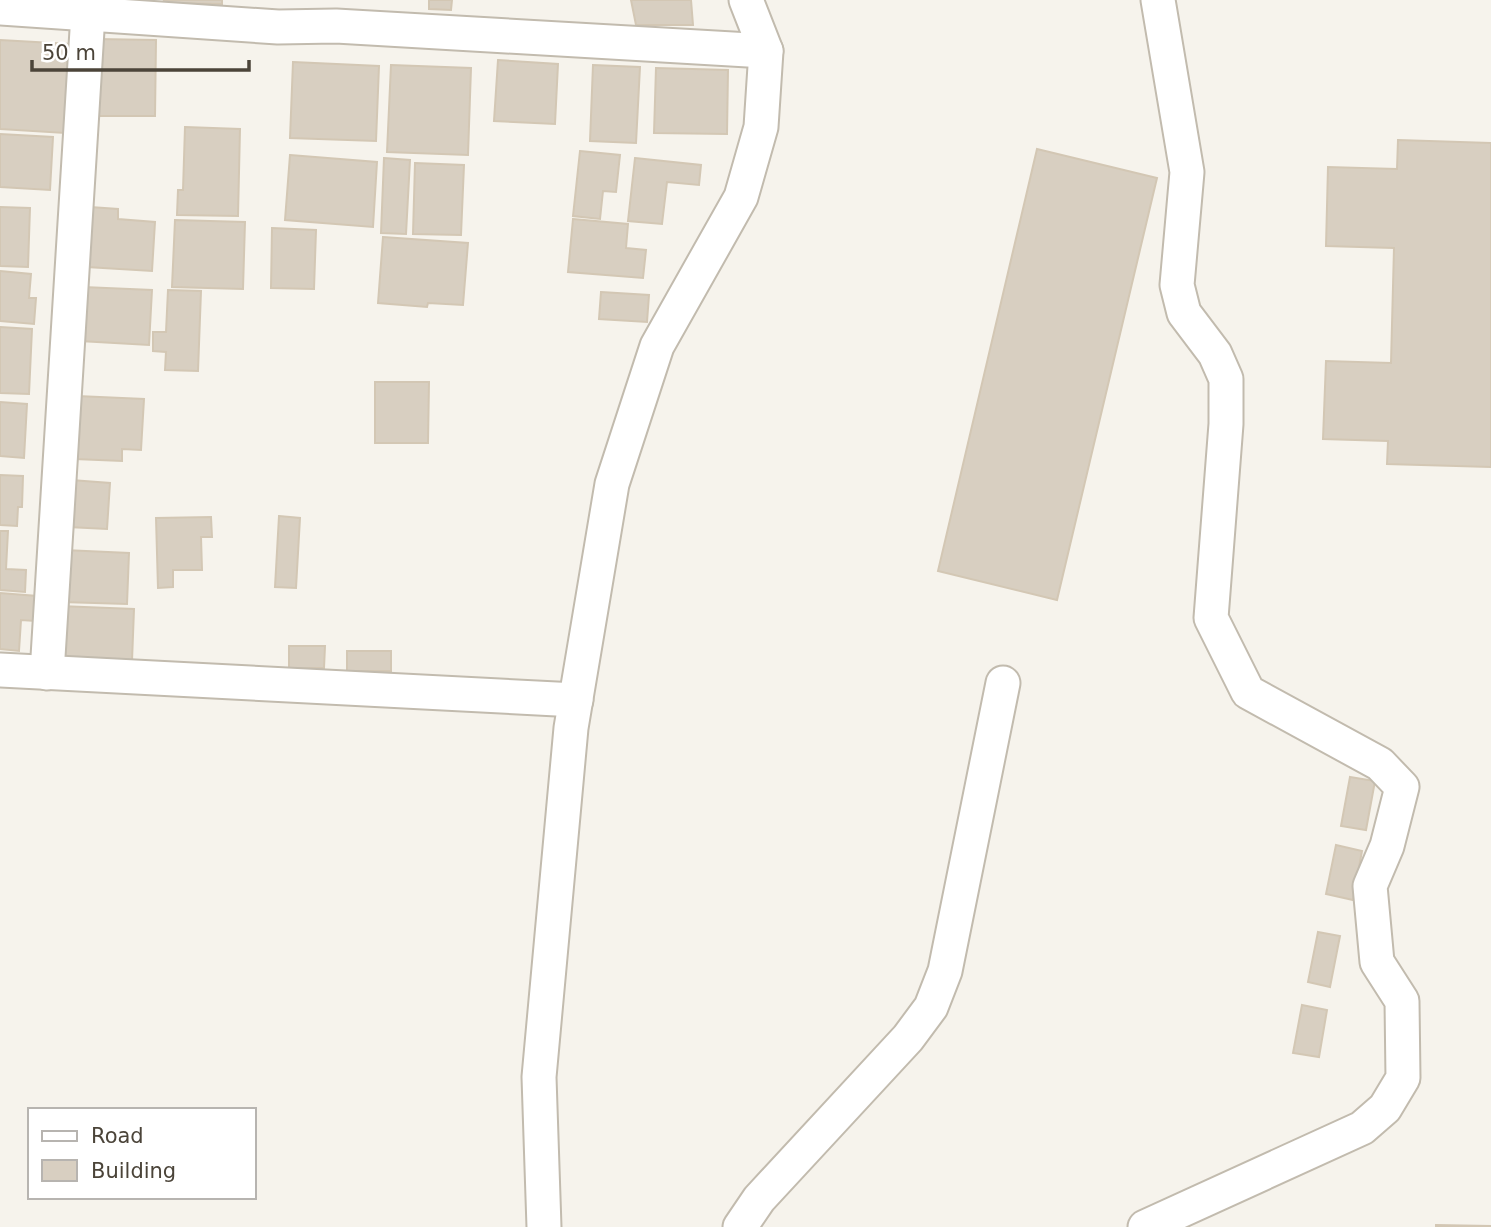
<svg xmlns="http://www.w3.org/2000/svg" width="1491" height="1227" font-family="'DejaVu Sans',sans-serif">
<rect width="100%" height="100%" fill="#f6f3ec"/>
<g fill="#d8cfc1" stroke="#d3c7b4" stroke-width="2">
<path d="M164,0H222V4L163,3Z"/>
<path d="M429,0H452L451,10L429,9Z"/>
<path d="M631,0H691L693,25H636Z"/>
<path d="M96,39L156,40L155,116H96Z"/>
<path d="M0,40L70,44L65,133L0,129Z"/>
<path d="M498,60L558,64L555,124L494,121Z"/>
<path d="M293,62L379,66L376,141L290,138Z"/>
<path d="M391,65L471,68L468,155L387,152Z"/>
<path d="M593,65L640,67L636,143L590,141Z"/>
<path d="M656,68L728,70L727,134L654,133Z"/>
<path d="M185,127L240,129L238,216L177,215L178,190H183Z"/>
<path d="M0,134L53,137L50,190L0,187Z"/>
<path d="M1398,140L1491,143V467L1387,464L1388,441L1323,439L1326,361L1391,363L1394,248L1326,246L1328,167L1397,169Z"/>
<path d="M1037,149L1157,178L1057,600L938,571Z"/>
<path d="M580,151L620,155L616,192L603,191L600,219L573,216Z"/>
<path d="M290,155L377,162L373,227L285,220Z"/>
<path d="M384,158L410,160L406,234L381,233Z"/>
<path d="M635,158L701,165L699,185L667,182L662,224L628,221Z"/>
<path d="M415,163L464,165L461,235L413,234Z"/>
<path d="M0,207L30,208L28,267L0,266Z"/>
<path d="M90,207L118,209V219L155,222L152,271L87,267Z"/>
<path d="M573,219L628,224L626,248L646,250L643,278L568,272Z"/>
<path d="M175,220L245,222L243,289L172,287Z"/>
<path d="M272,228L316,230L314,289L271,288Z"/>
<path d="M383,237L468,243L463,305L428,303L427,307L378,303Z"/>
<path d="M0,271L31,274L29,298H36L34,324L0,321Z"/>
<path d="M83,287L152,290L149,345L80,341Z"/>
<path d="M168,290L201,291L198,371L165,370L166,352L153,351V332H166Z"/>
<path d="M601,292L649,295L647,322L599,319Z"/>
<path d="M0,327L32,329L29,394L0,393Z"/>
<path d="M375,382H429L428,443H375Z"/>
<path d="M77,396L144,399L141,450L122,449V461L75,459Z"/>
<path d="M0,402L27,404L24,458L0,456Z"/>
<path d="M0,475L23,476L22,507H18L17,526L0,525Z"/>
<path d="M71,480L110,483L107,529L68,527Z"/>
<path d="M279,516L300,518L296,588L275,587Z"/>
<path d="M211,517L212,537H201L202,570H173V587L158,588L156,518Z"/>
<path d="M0,531H8L6,569L26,570L25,592L0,590Z"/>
<path d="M64,550L129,553L127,604L62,602Z"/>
<path d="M0,593L37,596L35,621L21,620L19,651L0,649Z"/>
<path d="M59,606L134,609L132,661L58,667Z"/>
<path d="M289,646H325L324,668H289Z"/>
<rect x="347" y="651" width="44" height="20"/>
<path d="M1350,777L1375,781L1366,830L1341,826Z"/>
<path d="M1336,845L1362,851L1353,900L1326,894Z"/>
<path d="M1318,932L1340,936L1330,987L1308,982Z"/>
<path d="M1302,1005L1327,1010L1319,1057L1293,1053Z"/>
<path d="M1436,1225L1491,1226V1227H1436Z"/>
</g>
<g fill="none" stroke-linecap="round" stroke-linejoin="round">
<defs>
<g id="minor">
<path d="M0,8L278,27L336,26L766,51"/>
<path d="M0,670L576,700"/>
<path d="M47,673L88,14"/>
<path d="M544,1227L539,1077L571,728L612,484L657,346L741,197L761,127L766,51L746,0"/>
<path d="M740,1227L759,1199L908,1038L931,1007L945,971L1003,683"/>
<path d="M1145,1227L1362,1128L1385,1108L1403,1078L1402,1001L1377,962L1370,886L1387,846L1402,787L1380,764L1248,692L1211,618L1226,424V379L1215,354L1184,313L1177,285L1187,172L1158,0"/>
</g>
</defs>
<use href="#minor" stroke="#c2bbae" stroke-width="37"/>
<use href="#minor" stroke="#fff" stroke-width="33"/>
</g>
<rect x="28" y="1108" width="228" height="91" fill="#ffffff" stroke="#b7b4b0" stroke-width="2"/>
<rect x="42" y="1131" width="35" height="10" fill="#ffffff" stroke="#b7b4b0" stroke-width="2"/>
<text x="91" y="1143" font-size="21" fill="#4b4439">Road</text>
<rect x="42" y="1160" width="35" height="21" fill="#d8cfc1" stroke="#b7b4b0" stroke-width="2"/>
<text x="91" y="1178" font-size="21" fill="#4b4439">Building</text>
<path d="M32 60v10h217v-10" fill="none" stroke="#4b4439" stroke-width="3.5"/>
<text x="42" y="60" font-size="21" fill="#4b4439" stroke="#ffffff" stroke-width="5" paint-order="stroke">50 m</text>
</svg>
